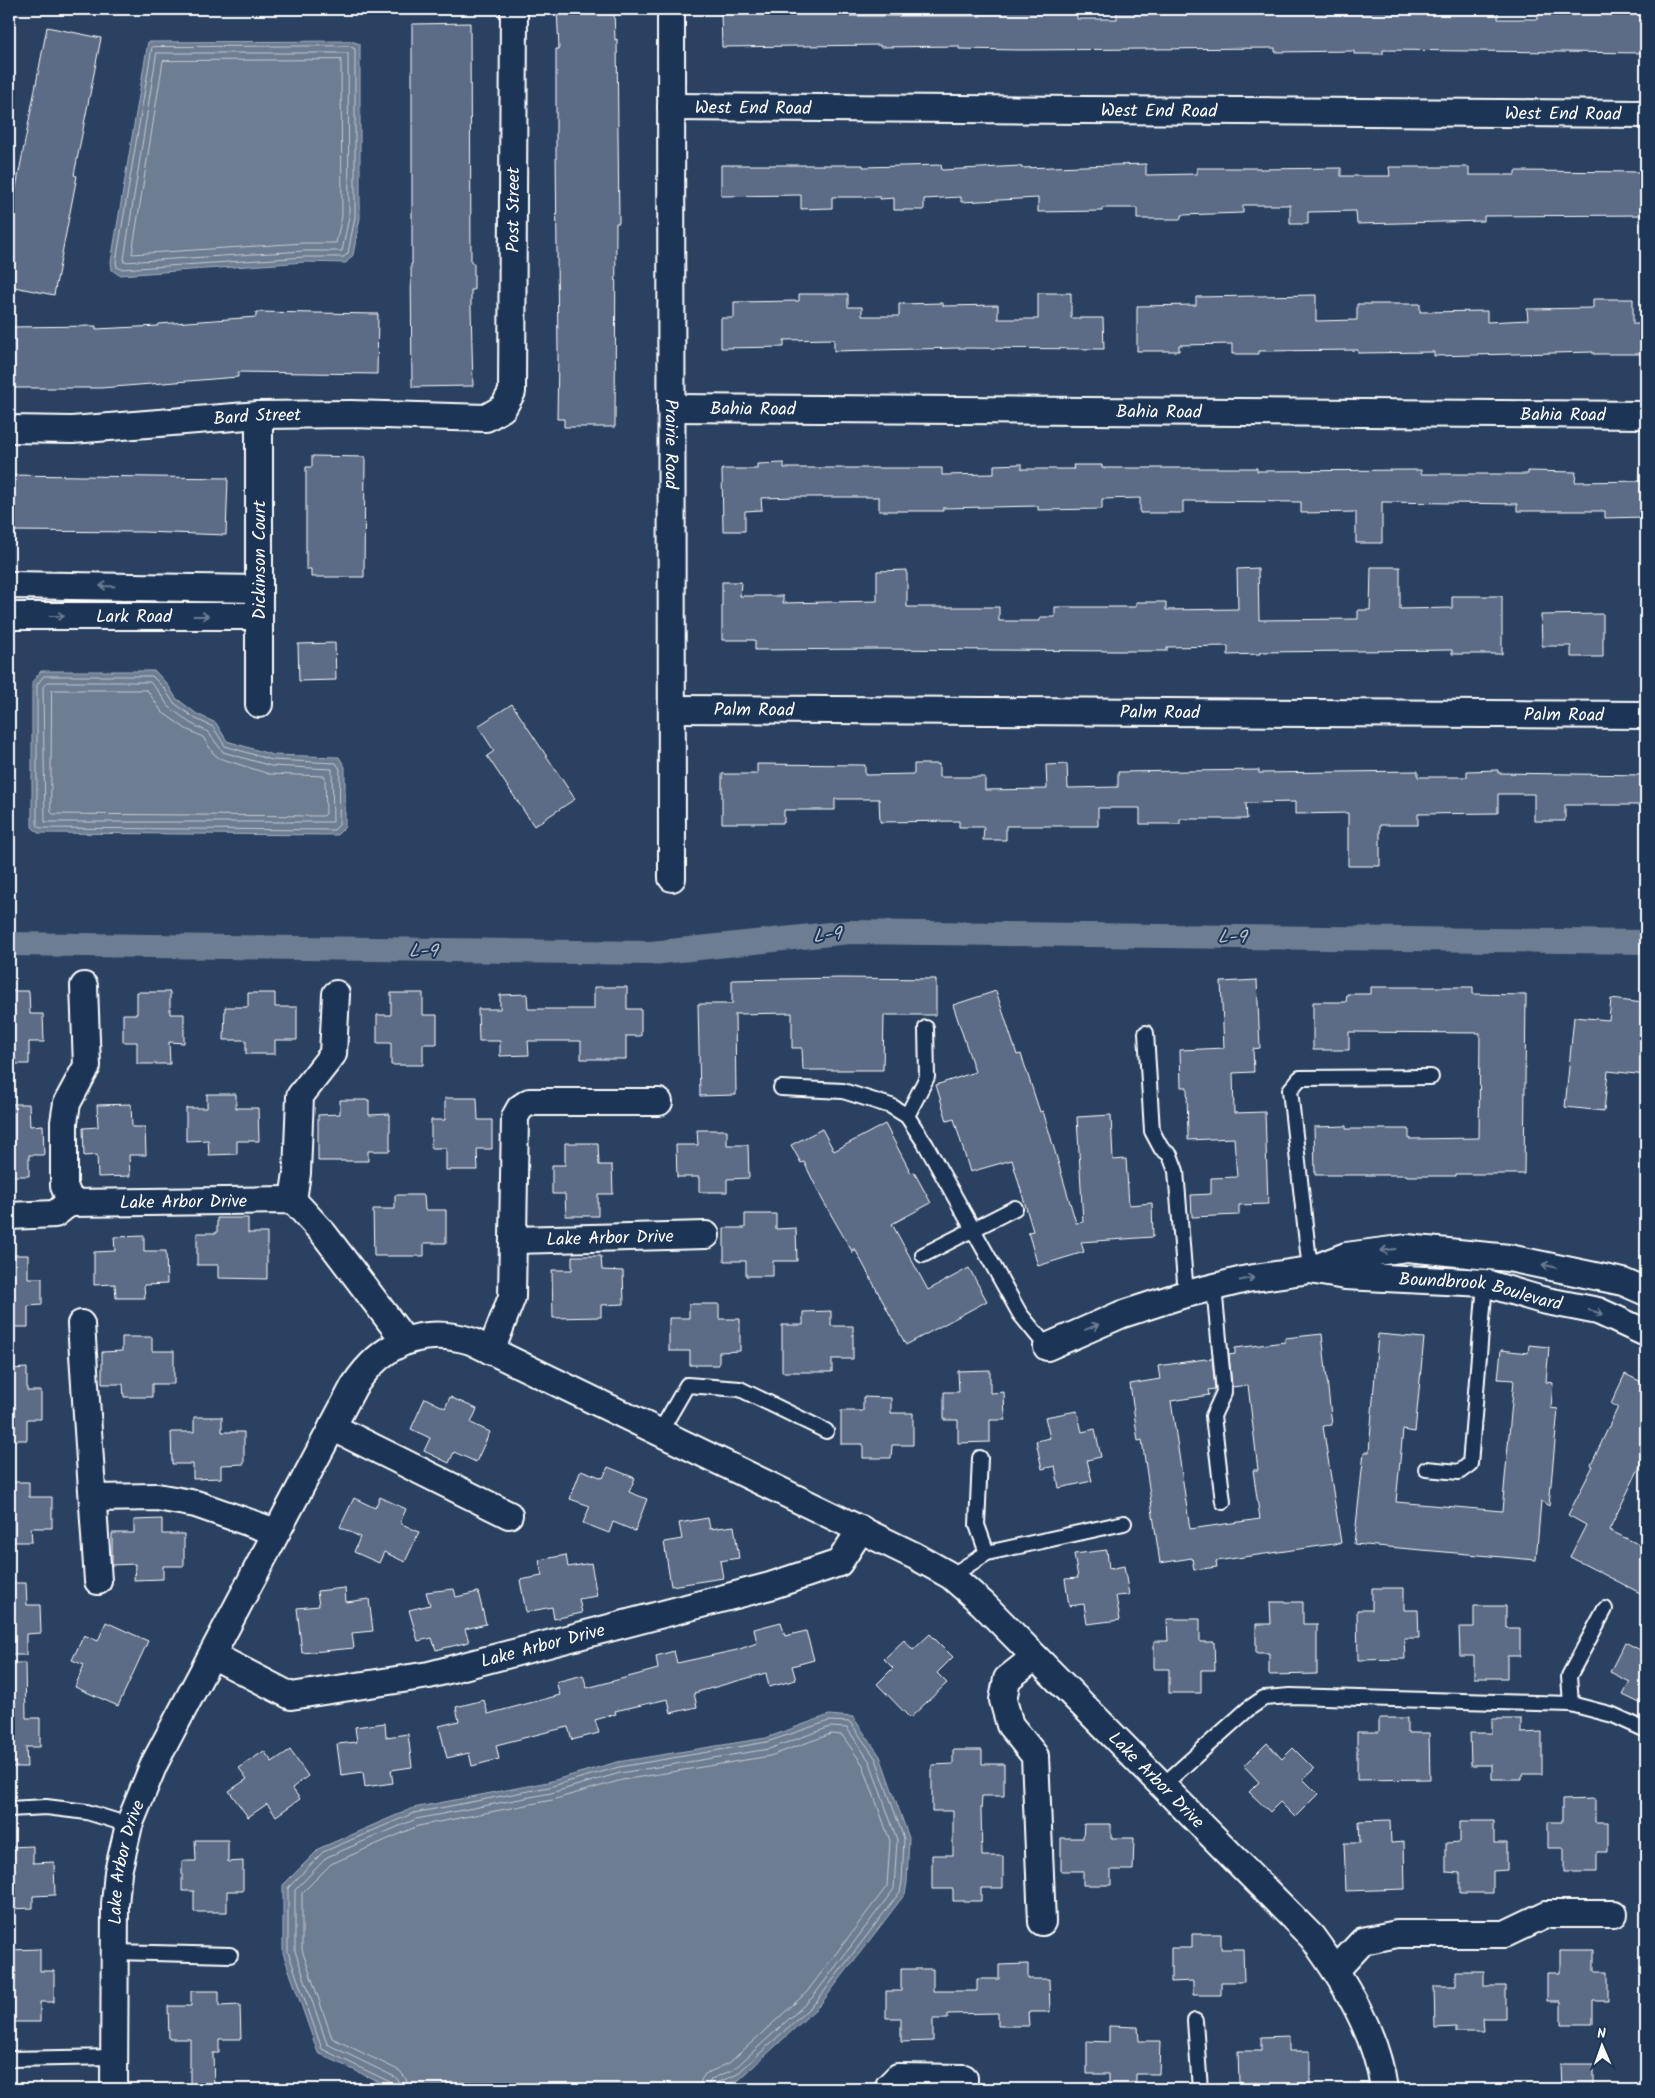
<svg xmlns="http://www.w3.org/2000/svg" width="1655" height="2098" font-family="Kalam,sans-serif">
<rect width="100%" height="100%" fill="#2a4161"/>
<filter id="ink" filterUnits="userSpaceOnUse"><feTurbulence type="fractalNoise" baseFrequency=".02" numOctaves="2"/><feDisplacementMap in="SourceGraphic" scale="10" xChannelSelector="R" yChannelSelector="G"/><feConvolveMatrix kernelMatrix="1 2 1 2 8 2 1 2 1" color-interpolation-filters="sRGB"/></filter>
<g filter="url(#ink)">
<g fill="#6d7d92" stroke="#a7b1be">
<path d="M351,41L360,44V218L353,255L346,263L305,262L119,275L112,270L111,262L148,42Z"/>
<path d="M41,671H155L168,685L176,698L197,714L216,723L227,741L273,755L339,757L345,767V827L337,835L38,833L32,827V682Z"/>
<path d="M829,1715L853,1717L880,1756L909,1838L907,1883L905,1894L820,2005L739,2080L712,2089H394L318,2053L283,1953V1885L320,1848L413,1808L548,1782L617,1762L766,1738Z"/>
</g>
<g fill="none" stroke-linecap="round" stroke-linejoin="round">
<g stroke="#c5cbd3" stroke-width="1">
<path d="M349,46L355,49V217L348,253L344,257H305L121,269L117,267L116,262L152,47Z"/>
<path d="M157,53H348L349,217L342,251H304L124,262Z"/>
<path d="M341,60L342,216L336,243H304L132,254L163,61Z"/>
<path d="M44,676H152L164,688L173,702L194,718L213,727L225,746L272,760L336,763L340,769L339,825L334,830L40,828L37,824V685Z"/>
<path d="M48,682H150L159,692L168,706L190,723L208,732L223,752L271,766L332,769L333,822H45L43,687Z"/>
<path d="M52,690H147L162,712L186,729L203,737L213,753L219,758L269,774L325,776L326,814L323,816L53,814L51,812Z"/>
<path d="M395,2089L392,2083L322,2049L288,1952V1888L323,1852L414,1813L549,1787L619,1767L767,1742L829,1721L850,1722L876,1759L904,1839L902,1882L900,1892L816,2002L736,2075L716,2083L713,2089"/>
<path d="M401,2089L400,2082L395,2077L327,2044L295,1951V1890L327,1857L416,1819L551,1793L620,1773L769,1749L830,1727L847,1728L870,1762L897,1840L894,1889L812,1998L733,2070L711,2079L707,2089"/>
<path d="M409,2089L406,2079L400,2071L332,2038L302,1950V1893L331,1864L418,1826L552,1800L622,1780L770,1756L831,1734L842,1735L863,1765L890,1841L887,1886L806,1993L729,2063L705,2074L701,2080L699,2089"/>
</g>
<path stroke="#6d7d92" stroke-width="24" d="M9,944L652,953L849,932L1646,942"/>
</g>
<g fill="#5b6c86" stroke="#fff">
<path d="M557,9H614L615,40L617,39L619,223H616L615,427H564V419H557L558,354L556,151V49H559Z"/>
<path d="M743,9H849V16H981V9H1077V19H1117V9H1498V19H1538V9L1646,10V53L1383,50V54H1354V51L1275,52V48L1021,50L959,49V46L880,47V45L722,47L721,14L743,13Z"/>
<path d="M470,23L471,263H474V290H471V307L473,386L412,387L411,264H412V24Z"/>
<path d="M47,27L101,38L74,175L77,176L54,295L9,286V224Z"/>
<path d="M1146,164V175L1197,174V168H1260V169L1341,168V176H1390L1389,167H1469V175H1515V171L1646,172V215L1484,216V221L1357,224L1356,211L1308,212V224H1290V205H1243V213L1181,215V219H1137V208H1102V211L1038,212V198L961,202V197L924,199V210H894V198L880,199V197H832V208L801,209V195L721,196V165H863V167L941,165L942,170L1021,166V168Z"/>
<path d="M1038,293H1071V318H1103L1104,349L958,348L834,351V339L784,340V347L721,348V318H734V302L799,301V294H848V307H862V316H899V304L943,303V306L998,305V319H1038Z"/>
<path d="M1316,295V321L1357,320V304H1420V312L1487,311V322L1528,320L1527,309L1593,308V299H1633V324H1646V354H1593V352L1434,356V352L1358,353V350L1259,351V354H1232V344L1179,345V351H1137V306L1196,305V297Z"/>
<path d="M256,312L378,314L377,374L238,372V377L101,388H9V327L96,326V329L158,326L159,324L256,317Z"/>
<path d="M312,456L365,457L364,577H311V569H306V467H312Z"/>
<path d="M784,463V468H942V475L994,474V465L1022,464V469H1074L1073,465H1102V468H1257V471L1421,470V474H1528V471L1576,472L1575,482L1646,481V517L1605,518V511H1517V504L1382,502V543H1356V512L1301,513V502L1183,501V513H1140V498L1102,499V509L1038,510V506L943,508V511H879V497H799L761,498L762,510L745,511V531H723L722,469H757V464Z"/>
<path d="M9,475L228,478L226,535L143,532L9,531Z"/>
<path d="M1371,567H1400V609L1452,608V596H1502V654H1452V650L1260,652V654L1228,655V646L1167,647V651H1116L877,649L755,650V640H722V582H741L740,596H783V603L877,601V571L907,570V607H999V621H1040V617H1055V607H1136V602H1166V610L1238,609L1237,569L1258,568L1259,620L1358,619V610H1370Z"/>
<path d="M1603,614V657H1571V646H1542L1541,615Z"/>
<path d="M335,643L336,680L299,681L298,644Z"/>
<path d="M512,704L575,799L534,826L487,756L494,751L478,726Z"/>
<path d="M757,764L865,765V775L914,774V764H939V777H985V790L1047,789L1046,765L1067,764L1068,788L1118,787V772L1259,770V773L1418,771V777H1467V771L1498,770V773L1646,775V805H1565V821H1534V794H1498V813L1418,814V825H1380V866H1348V813L1295,814V802L1246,803L1247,819H1180V824H1140V808H1098V826H1006V840H983L984,827H959V821L880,822L879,799H835V810H784V823H722V774H757Z"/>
<path d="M841,978L936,979V1015H884L883,1070H803L802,1048H792V1013L735,1014L736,1095L700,1096L698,1004H732V980Z"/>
<path d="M1257,980L1260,1048L1253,1049L1254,1072L1233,1073L1234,1113L1265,1112L1268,1204L1239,1205V1215L1192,1217L1191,1195L1211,1194V1178L1237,1177L1234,1138L1188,1140L1187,1087H1181L1180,1050L1224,1048L1221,982Z"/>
<path d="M594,987H627V1009H641V1036H626V1059H581V1041H528L529,1055L500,1056V1041H479L478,1009H500V995L527,994L528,1009H594Z"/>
<path d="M1371,987H1473V994L1526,995L1524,1174H1456V1176H1407V1175H1315L1314,1127L1346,1126V1129H1409V1139L1479,1138L1480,1033L1349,1032V1050H1313V1002H1346L1347,994H1371Z"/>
<path d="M9,991H29L30,1014H43L44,1042H29V1064H9Z"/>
<path d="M996,991L1017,1055L1021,1054L1040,1112L1043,1111L1076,1223L1083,1222L1077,1117L1111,1115L1113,1160L1126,1159L1129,1205L1152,1203L1153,1237L1081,1242L1084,1252L1038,1266L1028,1232L1033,1231L1012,1160L970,1172L954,1119L947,1121L936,1085L975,1072L953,1005Z"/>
<path d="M137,992H170V1014H184V1043L169,1042L170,1064H137V1042H123V1014H137Z"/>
<path d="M248,993H275V1007H297V1040H275V1054H246V1040H224L225,1007H248Z"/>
<path d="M391,993H423V1015H437V1044H423V1065H391V1043H377V1015H391Z"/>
<path d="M1611,999L1643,1003L1640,1035L1646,1036V1075L1608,1071L1604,1111L1565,1107L1574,1017L1609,1020Z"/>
<path d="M207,1094H236V1108H258L259,1141H237V1154L209,1155L208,1140L186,1141V1108H207Z"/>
<path d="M445,1098H477L478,1120H492V1149H477L478,1170H446V1148H431V1120H445Z"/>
<path d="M340,1100H369V1115L390,1114V1151H368V1161H318V1115L340,1114Z"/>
<path d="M9,1104H29L30,1126L43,1125L44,1155H29V1176H9Z"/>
<path d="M131,1104L132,1127H145L146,1155H129L130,1176L98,1177L97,1155L84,1156L83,1128L98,1127L97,1105Z"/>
<path d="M885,1124L911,1173L914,1172L931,1203L892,1224L928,1290L969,1268L987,1301L906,1345L855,1249H853V1253L822,1199L804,1162L801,1163L791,1145L822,1129L834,1151Z"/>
<path d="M697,1130H727V1145H748L749,1178L727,1179V1192H699V1177H677L676,1145H698Z"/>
<path d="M565,1143H598L599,1165H612L613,1194H598V1216H566L565,1194H552V1165H565Z"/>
<path d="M395,1195H424L425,1210H446V1243H424V1256H374L373,1209H395Z"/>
<path d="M745,1214H776V1229L796,1228L797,1261H773V1276H746V1261H724V1228H745Z"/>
<path d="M217,1218H248V1233H267V1279L218,1278V1265H197V1233H217Z"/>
<path d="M144,1236V1251H166L167,1284L144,1285L145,1298H116L115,1284L94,1285V1252L115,1251L114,1237Z"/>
<path d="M9,1255H28V1278H42V1305L28,1306V1327H9Z"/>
<path d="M572,1256H601L602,1270L623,1271L624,1304L601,1305V1317L553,1318L552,1270H572Z"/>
<path d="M689,1304H719V1319H740V1351L719,1352V1365H690V1351H669V1318H689Z"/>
<path d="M831,1311V1326H853V1359H832V1372H782V1325H803V1312Z"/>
<path d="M1322,1334L1332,1425L1323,1426L1341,1543L1216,1561L1217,1567L1194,1570L1192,1558L1160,1563L1142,1440L1138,1441L1130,1384L1160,1379L1158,1366L1212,1358L1215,1389L1208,1390L1209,1395L1171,1401L1190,1529L1260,1519L1253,1470H1258L1248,1385L1232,1387L1229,1355L1235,1354V1348L1285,1342V1338Z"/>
<path d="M1378,1334L1424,1338L1415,1432L1403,1430L1396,1502L1502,1511L1514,1380L1498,1379L1501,1350L1528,1353L1529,1345L1549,1347L1546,1382L1553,1383L1551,1408L1558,1409L1549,1506L1541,1501L1536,1560L1354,1544L1364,1452H1369Z"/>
<path d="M122,1337H152V1351H174V1384H152V1397H124L123,1384H102V1352L122,1351Z"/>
<path d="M27,1368V1391H41V1419H27V1440H9V1369Z"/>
<path d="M990,1370V1393L1004,1392L1005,1420H990V1442L958,1443V1420H944V1392H959L958,1371Z"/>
<path d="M1625,1374L1646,1384V1454L1609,1530L1646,1548V1596L1570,1557L1586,1525L1568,1515L1593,1466L1591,1465L1618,1407L1611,1404Z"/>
<path d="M450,1397L477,1409L471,1423L490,1432L476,1462L454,1452L449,1463L424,1451L430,1438L411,1429L425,1398L445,1408Z"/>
<path d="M863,1397L891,1398V1413H913V1445H892L891,1458H863V1444H841V1411H863Z"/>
<path d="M1077,1411L1082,1432L1095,1429L1101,1457L1087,1460L1092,1481L1059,1488L1055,1466L1042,1469L1036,1441L1050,1438L1045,1417Z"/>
<path d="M194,1417H222V1432H244V1464L221,1465V1478L193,1479V1464H172L171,1432H194Z"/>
<path d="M608,1467L635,1478L629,1492L647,1499L635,1531L613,1522L609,1533L583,1523L590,1506L570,1499L581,1470L603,1478Z"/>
<path d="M9,1482H29V1497H52V1528H31L32,1542H9Z"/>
<path d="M380,1497L406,1509L400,1523L419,1532L405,1562L384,1552L379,1563L354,1552L360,1537L340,1527L354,1498L375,1508Z"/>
<path d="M708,1518L710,1529L734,1526L739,1558L720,1561L723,1578L671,1586L664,1542L682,1539L679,1523Z"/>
<path d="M162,1519V1534H184V1566H163V1579L134,1580L135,1564L112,1565V1533H134V1520Z"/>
<path d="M1107,1550L1109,1569L1124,1566L1129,1595L1116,1596L1120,1620L1087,1624L1084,1604L1069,1606L1065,1579L1078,1578L1074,1554Z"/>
<path d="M566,1555L568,1567L591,1563L597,1596L579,1599L582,1613L554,1619L552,1607L526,1612L520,1580L542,1576L539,1560Z"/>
<path d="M9,1583H26L27,1605H40L41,1633L26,1634V1655H9Z"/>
<path d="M345,1588L346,1602L369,1599L373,1631L352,1633L354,1648L302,1653L297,1608L319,1606L317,1591Z"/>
<path d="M1372,1588H1404V1610H1418L1419,1638H1404L1405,1659L1358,1660L1357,1610H1372Z"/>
<path d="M454,1589L456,1597L478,1592L486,1624L465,1629L469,1642L436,1650L432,1638L418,1641L409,1610L430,1605L426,1592Z"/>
<path d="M1270,1602H1303V1624H1317V1674L1269,1675V1653H1256V1624H1271Z"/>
<path d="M1474,1606H1506V1628H1520V1656H1507V1678H1474V1656H1460L1459,1627H1474Z"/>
<path d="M1167,1619H1200V1642H1214L1215,1670H1201V1693H1169V1669H1154V1641H1168Z"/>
<path d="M106,1622L148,1641L118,1706L75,1687L84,1665L72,1660L84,1635L98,1641Z"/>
<path d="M781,1622L785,1636L806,1631L814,1660L792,1666L796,1680L769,1687L766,1673L694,1693L697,1707L671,1713L668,1699L615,1711L616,1714L595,1720L599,1733L572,1740L568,1727L547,1732L496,1745L499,1759L472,1766L469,1753L447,1758L439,1726L459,1721L456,1707L484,1700L488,1714L560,1695L556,1682L583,1675L587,1688L658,1669L656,1656L674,1651L677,1663L737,1650L757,1643L754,1629Z"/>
<path d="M930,1634L953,1657L937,1673L947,1683L910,1718L877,1684L893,1668L884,1659L904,1640L913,1650Z"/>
<path d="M1625,1642L1644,1652L1646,1648V1706L1623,1695L1630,1682L1610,1672Z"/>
<path d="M9,1663H25L26,1718H40V1747H26L27,1767H9Z"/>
<path d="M1379,1718H1407V1733H1429L1430,1779L1357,1780V1732H1379Z"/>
<path d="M1492,1719H1521V1733L1542,1732V1774H1522V1779H1492V1765H1471L1470,1733H1492Z"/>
<path d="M385,1723L386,1737L408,1734L412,1767L391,1770L393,1783L365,1787L363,1772L341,1775L337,1744L357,1742L355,1727Z"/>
<path d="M1267,1743L1282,1759L1293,1748L1314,1769L1303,1779L1318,1794L1295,1817L1280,1802L1270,1812L1249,1792L1259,1782L1244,1766Z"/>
<path d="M290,1750L308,1776L292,1788L300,1799L276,1816L267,1804L248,1817L229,1791L247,1779L239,1768L264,1751L272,1762Z"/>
<path d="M953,1750H982V1764H1004V1796H982L981,1811L982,1856H1003V1888H981V1901H953V1889H932V1855H953V1811H932V1765L953,1764Z"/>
<path d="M1595,1799V1822H1608V1852H1597V1872H1564V1848H1548V1822H1562V1800Z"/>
<path d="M1390,1820L1391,1843L1404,1842L1405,1889L1346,1891L1344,1843H1360L1359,1821Z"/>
<path d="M1460,1821H1494V1843H1507V1870L1493,1871V1893H1460V1873L1446,1872V1843L1460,1842Z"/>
<path d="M1084,1824H1111V1838H1134L1133,1870H1111V1885H1083V1871H1061V1838H1083Z"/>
<path d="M195,1840H228V1862L243,1861V1891H227V1912H194V1891H182V1861H196Z"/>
<path d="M33,1846V1863L54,1862L55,1895L33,1896V1908L9,1909V1847Z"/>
<path d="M1192,1934H1221V1949H1243L1244,1982H1221V1995H1193V1981L1171,1982V1948H1192Z"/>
<path d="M40,1949V1971H54V2002H40V2022H9V1950Z"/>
<path d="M1560,1950H1594V1972H1608V2001H1593V2024H1561V2001H1547V1973H1560Z"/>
<path d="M1028,1964V1979H1049L1050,2012H1028L1029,2026H998V2013L948,2014V2019H933V2041L901,2042V2018H886V1991H901V1969H933V1991H977V1979H999V1965Z"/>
<path d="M1456,1971H1484V1986H1506V2018H1483L1484,2032H1456V2027L1435,2028L1434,1986H1456Z"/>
<path d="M191,1991H219V2006L240,2005L241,2039H219V2053H213L214,2089H190V2039H169L168,2006H191Z"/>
<path d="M1109,2026L1138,2027L1139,2041H1160L1159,2074H1136V2087H1109V2074H1087V2041L1109,2042Z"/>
<path d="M1289,2036V2051H1310V2084H1288V2089H1260L1261,2083H1239L1238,2051H1261V2037Z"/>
<path d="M1560,2064H1593V2089H1561Z"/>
</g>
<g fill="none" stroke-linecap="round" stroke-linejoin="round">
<defs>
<g id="service">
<path d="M1146,1033L1152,1131L1161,1148L1170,1155L1176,1171L1186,1294"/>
<path d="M781,1088L843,1091L891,1106L907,1116L926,1145L1020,1314L1047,1347"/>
<path d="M907,1116L927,1077L926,1028"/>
<path d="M923,1255L1015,1208"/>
<path d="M1310,1270L1290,1090L1300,1078L1431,1077"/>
<path d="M1214,1287L1224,1392L1213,1416L1223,1502"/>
<path d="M660,1432L687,1385L740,1389L826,1431"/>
<path d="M980,1458L977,1525L987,1553"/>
<path d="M1426,1469L1459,1472L1470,1464L1485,1283"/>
<path d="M951,1576L987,1553L1124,1523"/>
<path d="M1571,1704L1569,1676L1605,1609"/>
<path d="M1162,1786L1248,1709L1264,1698L1290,1696L1571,1704L1613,1715L1646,1730"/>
<path d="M9,1809L46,1807L87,1812L129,1825"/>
<path d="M115,1952L230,1955"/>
<path d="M1195,2021L1200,2089"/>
<path d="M9,2059L114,2057"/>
</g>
<g id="minor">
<path id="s1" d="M671,9L672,878"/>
<path id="s2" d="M671,107L1646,114"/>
<path id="s3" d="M671,408L1646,415"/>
<path d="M259,415V704"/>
<path id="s4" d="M9,429L72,430L259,415L351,414L486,418L503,408L512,392L514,9"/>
<path d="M9,585L258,589"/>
<path id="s5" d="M9,616H259"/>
<path id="s6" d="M672,709L1646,715"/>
<path d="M293,1200L297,1173L300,1096L333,1054L336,994"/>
<path d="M71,1203L64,1186V1122L67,1103L87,1066L84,986"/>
<path id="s7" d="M9,1216L55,1214L65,1206L71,1203L293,1200L324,1234L405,1341"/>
<path id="s8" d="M514,1240L706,1235"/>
<path d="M1310,1270L1346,1256L1407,1248L1509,1258L1623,1282L1646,1292"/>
<path d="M81,1324L98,1581"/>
<path id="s9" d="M1047,1347L1120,1315L1182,1295L1247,1279L1310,1270L1345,1276L1485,1283L1542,1300L1598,1311L1646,1333"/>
<path d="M491,1351L512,1297L515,1117L520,1108L529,1102H659"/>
<path d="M332,1427L509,1515"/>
<path d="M93,1498L157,1497L196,1504L276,1532"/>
<path id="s10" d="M212,1655L291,1696L429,1675L770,1586L839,1563L861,1529"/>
<path d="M1035,1657L1007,1679L1003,1700L1010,1725L1035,1756L1042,1922"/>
<path d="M1336,1970L1363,1941L1397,1934H1505L1547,1914H1614"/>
<path id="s11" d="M114,2089L115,1904L118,1872L129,1825L154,1764L354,1386C382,1343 421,1326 471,1341L915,1556L951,1576L983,1604L1312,1937C1345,1982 1376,2032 1384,2089"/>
<path d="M889,2089V2086L898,2077L964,2078V2089"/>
</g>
</defs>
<use href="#service" stroke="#fff" stroke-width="18"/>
<use href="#minor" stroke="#fff" stroke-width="30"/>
<use href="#service" stroke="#1d3557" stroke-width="14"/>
<use href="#minor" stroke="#1d3557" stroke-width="26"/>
</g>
<defs><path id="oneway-shaft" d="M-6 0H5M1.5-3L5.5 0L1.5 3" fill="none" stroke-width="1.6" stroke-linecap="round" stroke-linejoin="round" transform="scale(1.25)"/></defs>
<g stroke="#6c7c92">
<use href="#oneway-shaft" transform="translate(107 586) rotate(-179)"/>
<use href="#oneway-shaft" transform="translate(57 616)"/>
<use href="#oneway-shaft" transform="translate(201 616)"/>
<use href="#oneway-shaft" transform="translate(1388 1250) rotate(173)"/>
<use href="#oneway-shaft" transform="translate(1549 1266) rotate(-168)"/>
<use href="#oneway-shaft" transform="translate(1247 1279) rotate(-12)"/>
<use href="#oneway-shaft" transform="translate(1596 1312) rotate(16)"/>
<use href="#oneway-shaft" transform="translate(1092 1327) rotate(-22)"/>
</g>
</g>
<g text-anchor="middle" stroke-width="4" stroke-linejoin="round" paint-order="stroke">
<g font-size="18" fill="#fff" stroke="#1d3557">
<text dy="6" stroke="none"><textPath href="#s2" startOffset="82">West End Road</textPath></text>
<text dy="6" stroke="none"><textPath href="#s2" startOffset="488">West End Road</textPath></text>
<text dy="6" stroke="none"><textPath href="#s2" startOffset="892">West End Road</textPath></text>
<text dy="6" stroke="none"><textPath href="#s4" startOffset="698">Post Street</textPath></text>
<text dy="6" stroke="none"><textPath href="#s3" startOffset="82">Bahia Road</textPath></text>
<text dy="6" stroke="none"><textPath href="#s3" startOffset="488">Bahia Road</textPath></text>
<text dy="6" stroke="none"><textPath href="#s3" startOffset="892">Bahia Road</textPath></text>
<text dy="6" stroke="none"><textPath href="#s4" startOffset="249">Bard Street</textPath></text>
<text dy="6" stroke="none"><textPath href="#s1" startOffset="435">Prairie Road</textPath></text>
<text transform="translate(259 560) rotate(-90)" y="6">Dickinson Court</text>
<text dy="6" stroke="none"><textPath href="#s5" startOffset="125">Lark Road</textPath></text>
<text dy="6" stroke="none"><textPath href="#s6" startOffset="82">Palm Road</textPath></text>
<text dy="6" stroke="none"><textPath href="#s6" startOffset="488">Palm Road</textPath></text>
<text dy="6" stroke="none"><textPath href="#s6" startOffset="892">Palm Road</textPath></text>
<text dy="6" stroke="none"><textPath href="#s7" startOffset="178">Lake Arbor Drive</textPath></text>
<text dy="6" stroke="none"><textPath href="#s8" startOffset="96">Lake Arbor Drive</textPath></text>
<text dy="6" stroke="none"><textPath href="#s9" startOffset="448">Boundbrook Boulevard</textPath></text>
<text dy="6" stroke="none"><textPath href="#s10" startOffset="346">Lake Arbor Drive</textPath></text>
<text dy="6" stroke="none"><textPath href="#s11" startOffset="1719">Lake Arbor Drive</textPath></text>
<text dy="6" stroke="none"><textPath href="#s11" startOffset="228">Lake Arbor Drive</textPath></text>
</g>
<g font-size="19" font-style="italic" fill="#b6bec8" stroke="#1d3557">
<text transform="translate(827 934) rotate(-6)" y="7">L-9</text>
<text transform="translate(1232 936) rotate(1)" y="7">L-9</text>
<text transform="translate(423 950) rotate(1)" y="7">L-9</text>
</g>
</g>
<rect width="1655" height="2098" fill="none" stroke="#1d3557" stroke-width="30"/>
<rect x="15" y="15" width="1625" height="2068" fill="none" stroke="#fff" stroke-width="2" filter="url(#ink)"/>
<g transform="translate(1602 2046) rotate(358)" stroke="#1d3557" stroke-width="4" paint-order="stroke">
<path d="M0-4L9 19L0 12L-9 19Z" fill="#ffffff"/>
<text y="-8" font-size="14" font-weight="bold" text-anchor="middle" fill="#ffffff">N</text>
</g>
</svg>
